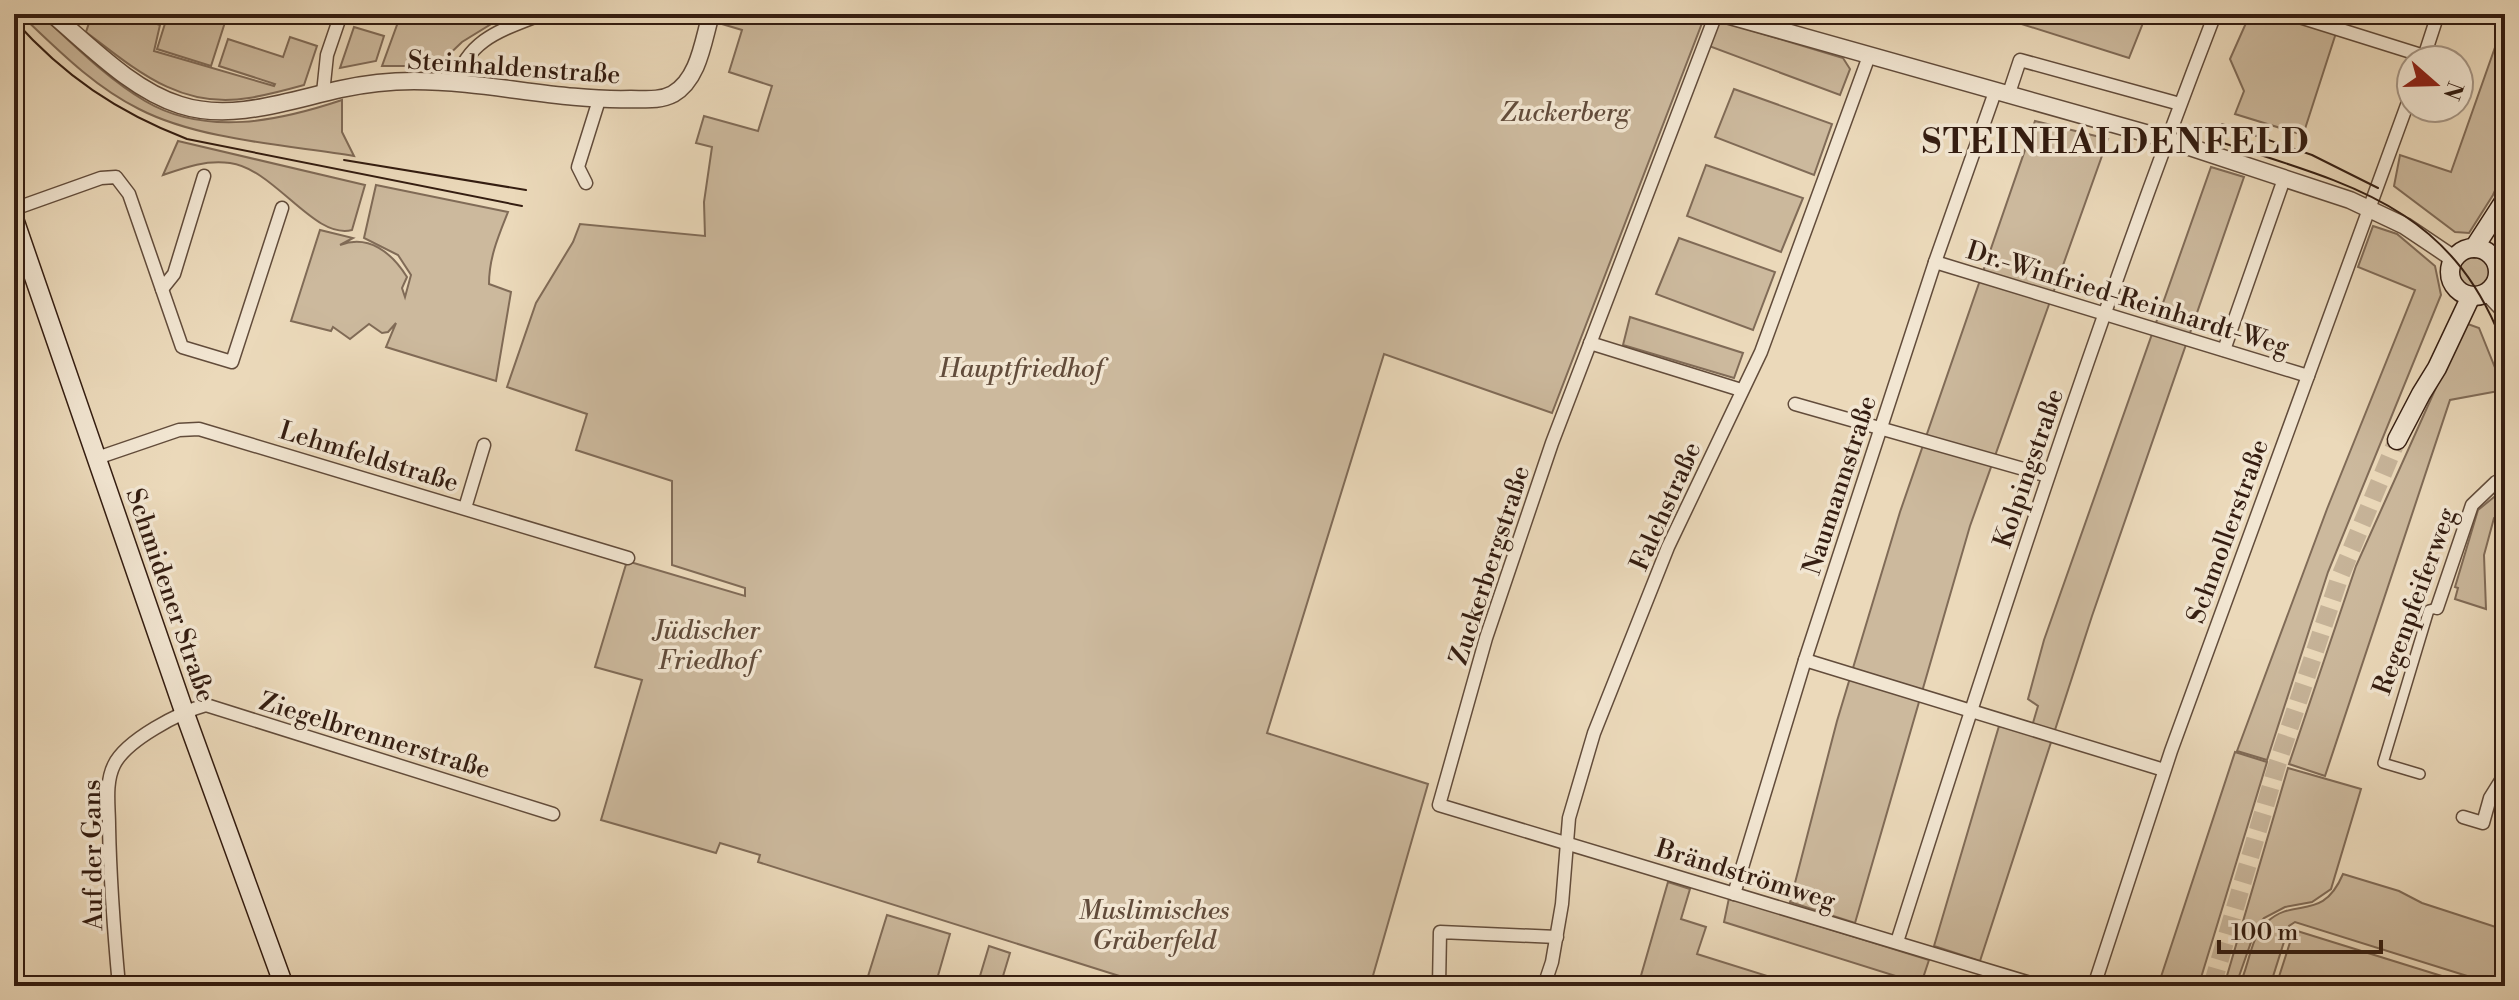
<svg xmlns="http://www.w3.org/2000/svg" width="2519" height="1000" font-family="'Libre Bodoni',serif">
<rect width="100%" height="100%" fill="#ebd9ba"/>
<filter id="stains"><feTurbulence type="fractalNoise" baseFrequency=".0025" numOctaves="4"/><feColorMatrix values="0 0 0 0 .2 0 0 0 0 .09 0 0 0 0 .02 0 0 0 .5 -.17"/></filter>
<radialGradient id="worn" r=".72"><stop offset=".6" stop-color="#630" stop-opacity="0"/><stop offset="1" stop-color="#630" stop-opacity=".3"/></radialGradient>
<g fill="#ccb99d" stroke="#806b57" stroke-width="2">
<path d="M20,14H40C73,44 106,78 145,101C206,137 279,121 342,100V132L354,156C287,145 199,140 139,109C93,86 57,49 20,14Z"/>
<path d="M92,14H127L160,25L154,51L274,86L275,84L219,66L228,39L283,57L290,37L317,46L304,85C286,90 267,95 249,98C181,110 136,70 86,32Z"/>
<path d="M168,14L227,16L211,66L157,49Z"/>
<path d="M401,14H453L496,21L462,42L437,66H382Z"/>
<path d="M725,14H1696L1704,18L1552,413L1384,354L1267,733L1428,784L1370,986H1151L758,862L760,855L720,843L716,853L601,820L642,680L595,667L627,561L745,596V588L672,565V481L576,450L587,414L507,387L536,303L573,242L580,224L705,236L704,202L712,147L696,143L704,116L758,131L772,86L729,72L742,30L722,24Z"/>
<path d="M1990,14H2131L2145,18L2129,58Z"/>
<path d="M2250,14H2272L2336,33L2303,135L2235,114L2244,91L2230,59Z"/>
<path d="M2505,19V168L2493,195L2469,233L2455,232L2394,186L2400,155L2451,172Z"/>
<path d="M1720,21L1843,58L1850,69L1840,95L1709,46Z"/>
<path d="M354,27L384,36L376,61L340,68Z"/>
<path d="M1734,89L1832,124L1814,175L1715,137Z"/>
<path d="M2035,121L2108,139L1970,526L1855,923L1790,902L1837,721L1900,512Z"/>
<path d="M178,141L365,185L352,230C314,240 275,169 230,163C205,160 186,167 163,175Z"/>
<path d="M1706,165L1803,198L1781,252L1687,216Z"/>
<path d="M2211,167L2244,177L2092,616L1980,961L1934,946L1999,726L2030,733L2038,706L2028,699L2044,640Z"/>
<path d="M376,185L508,212C498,237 489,258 489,284L511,292L496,381L386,347L396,323L388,332L382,333L369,324L350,339L333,327L331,331L291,321L320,230L353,238L340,245C369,234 392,253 407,277L402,288L405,297L411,275L398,255L364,238Z"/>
<path d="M2373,226L2397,234L2435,266L2441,295L2328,572L2267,760L2237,751L2327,509L2415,290L2358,267Z"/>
<path d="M1679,238L1775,272L1753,330L1656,294Z"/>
<circle cx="2473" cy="272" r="17"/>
<path d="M1630,317L1743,353L1734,378L1623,345Z"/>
<path d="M2465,323L2479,328L2504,390L2450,400L2325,776L2289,764L2356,566Z"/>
<path d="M2505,488V515L2494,518L2484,555L2486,609L2455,599L2458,588L2455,587L2478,510Z"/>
<path d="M2235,752L2267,762L2200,981L2193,980L2188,986H2158Z"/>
<path d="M2288,768L2361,789L2331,889L2312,902L2285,907L2264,918L2256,928L2237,982L2234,986H2224Z"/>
<path d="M2343,874L2399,891L2422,903L2505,930L2504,985L2479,986L2480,980L2295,922L2289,926L2270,986H2239C2249,967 2250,937 2267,922C2295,896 2322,923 2343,874Z"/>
<path d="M1668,882L1690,889L1681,919L1706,927L1697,954L1799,986H1638Z"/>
<path d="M1729,898L1929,960L1921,984L1724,922Z"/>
<path d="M887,915L950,934L935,986H865Z"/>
<path d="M2294,930L2461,982L2460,986H2276Z"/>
<path d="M989,946L1010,953L1000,986H977Z"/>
</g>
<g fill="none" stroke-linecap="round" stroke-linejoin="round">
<path stroke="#c6b398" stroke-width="18" stroke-dasharray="18 9" stroke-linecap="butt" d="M2212,986L2278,762L2339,579L2397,440"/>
<defs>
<path id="pedestrian" d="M2420,774L2383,763L2429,610L2437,608"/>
<g id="minor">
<path d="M1716,14L1552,443L1486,638L1439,805L2040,986"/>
<path d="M2290,14L2424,56"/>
<path d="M2423,60L2438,14"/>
<path d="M455,83C469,38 502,30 542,14"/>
<path d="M323,93L327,55L341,14"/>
<path d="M2008,96L2020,60L2180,104"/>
<path d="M586,183L578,167L599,100"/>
<path d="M14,209L101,178L116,177L129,194L182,347L232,362L282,208"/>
<path d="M1935,262L2308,376"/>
<path d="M162,289L174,274L204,176"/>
<path d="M1590,343L1741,390"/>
<path d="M2224,350L2284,179"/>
<path d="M1795,404L2048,476"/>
<path d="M97,458L179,430L199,429L628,558"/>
<path d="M465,508L484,445"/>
<path d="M2437,608L2472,505L2496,482L2505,479"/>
<path d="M1805,660L2164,770"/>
<path d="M2463,817L2483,823L2490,798L2505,774"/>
<path d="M1734,894L1805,660L1935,262L1995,92"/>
<path d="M1897,942C1996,630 2097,319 2215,14"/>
<path d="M119,986C114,932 110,879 109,826C109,806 105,783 114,765C126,740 180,712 206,705L553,814"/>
<path d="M1439,986L1440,932L1557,937"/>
<path d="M1544,986L1552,962L1562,904L1569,818L1594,733L1668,547L1761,352L1869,56"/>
<path d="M2094,986L2171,751L2411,94"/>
</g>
<g id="tertiary">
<path d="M52,14C90,46 132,90 180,105C232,122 290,100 341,89C364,84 390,81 414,81C487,81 558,101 631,99C645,99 660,101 673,94C699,79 703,41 711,14"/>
<path d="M1723,14L2156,136L2350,200L2405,226L2454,259"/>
<path d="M2497,279L2505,297"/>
<path d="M2487,292L2505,311"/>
</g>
<g id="secondary">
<path d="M14,219L185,714L284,986"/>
<path d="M2474,248L2505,200"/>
<circle cx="2474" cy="272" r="24"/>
<path d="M2397,440L2421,394L2437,368L2471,296"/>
</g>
</defs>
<use href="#pedestrian" stroke="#624c3b" stroke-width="12"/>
<use href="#minor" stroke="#624c3b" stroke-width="15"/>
<use href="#tertiary" stroke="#624c3b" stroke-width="19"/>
<use href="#secondary" stroke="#341d11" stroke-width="21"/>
<use href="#pedestrian" stroke="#f2e6d2" stroke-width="9"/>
<use href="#minor" stroke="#f2e6d2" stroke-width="12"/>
<use href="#tertiary" stroke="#f2e6d2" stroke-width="16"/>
<use href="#secondary" stroke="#f2e6d2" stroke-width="18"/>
<g stroke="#341d11" stroke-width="2">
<path d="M14,20C64,76 117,112 187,139L522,206"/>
<path d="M2222,124L2312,155L2378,188"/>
<path d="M2214,140C2347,184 2453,204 2505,350"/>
<path d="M344,160L526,190"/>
</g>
</g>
<g text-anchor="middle" stroke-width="7" stroke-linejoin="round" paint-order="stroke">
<g font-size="26" fill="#341d11" stroke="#f2e6d2">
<text transform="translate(514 67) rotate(4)" y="9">Steinhaldenstraße</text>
<text transform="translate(2128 298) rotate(17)" y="9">Dr.-Winfried-Reinhardt-Weg</text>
<text transform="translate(369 456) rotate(17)" y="9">Lehmfeldstraße</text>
<text transform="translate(2028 468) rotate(-71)" y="9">Kolpingstraße</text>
<text transform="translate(1839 485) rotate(-72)" y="9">Naumannstraße</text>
<text transform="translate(1665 506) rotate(-66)" y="9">Falchstraße</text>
<text transform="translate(2227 531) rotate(-70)" y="9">Schmollerstraße</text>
<text transform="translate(1489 565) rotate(-72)" y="9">Zuckerbergstraße</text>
<text transform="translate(171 595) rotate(71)" y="9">Schmidener Straße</text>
<text transform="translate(2414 601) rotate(-70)" y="9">Regenpfeiferweg</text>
<text transform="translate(375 735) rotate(17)" y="9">Ziegelbrennerstraße</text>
<text transform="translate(92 855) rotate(-91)" y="9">Auf der Gans</text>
<text transform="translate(1746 874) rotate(17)" y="9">Brändströmweg</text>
</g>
<g font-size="26" font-style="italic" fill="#624c3b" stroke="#f2e6d2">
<text x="1565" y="121">Zuckerberg</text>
<text x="1021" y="377">Hauptfriedhof</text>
<text x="707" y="639">Jüdischer<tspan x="707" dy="30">Friedhof</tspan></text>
<text x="1154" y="919">Muslimisches<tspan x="1154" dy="30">Gräberfeld</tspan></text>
</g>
<g font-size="34" font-weight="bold" letter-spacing="2" fill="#341d11" stroke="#f2e6d2">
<text x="2116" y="153">STEINHALDENFELD</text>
</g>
</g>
<rect width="2519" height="1000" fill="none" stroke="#ebd9ba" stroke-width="48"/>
<rect x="16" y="16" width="2487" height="968" fill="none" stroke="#341d11" stroke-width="4"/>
<rect x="24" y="24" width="2471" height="952" fill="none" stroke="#341d11" stroke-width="2"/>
<g transform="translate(2435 84) rotate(110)"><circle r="38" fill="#f2e6d2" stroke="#a69685" stroke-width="2"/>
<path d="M0-6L14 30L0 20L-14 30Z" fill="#8f2418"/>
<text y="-12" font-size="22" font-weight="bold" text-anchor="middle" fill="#341d11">N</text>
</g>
<path d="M2219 940v12h162v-12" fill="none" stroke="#341d11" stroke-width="4"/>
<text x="2231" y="940" font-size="24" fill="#341d11" stroke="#f2e6d2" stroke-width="6" paint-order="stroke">100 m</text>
<rect width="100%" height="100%" filter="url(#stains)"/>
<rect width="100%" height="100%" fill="url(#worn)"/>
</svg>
